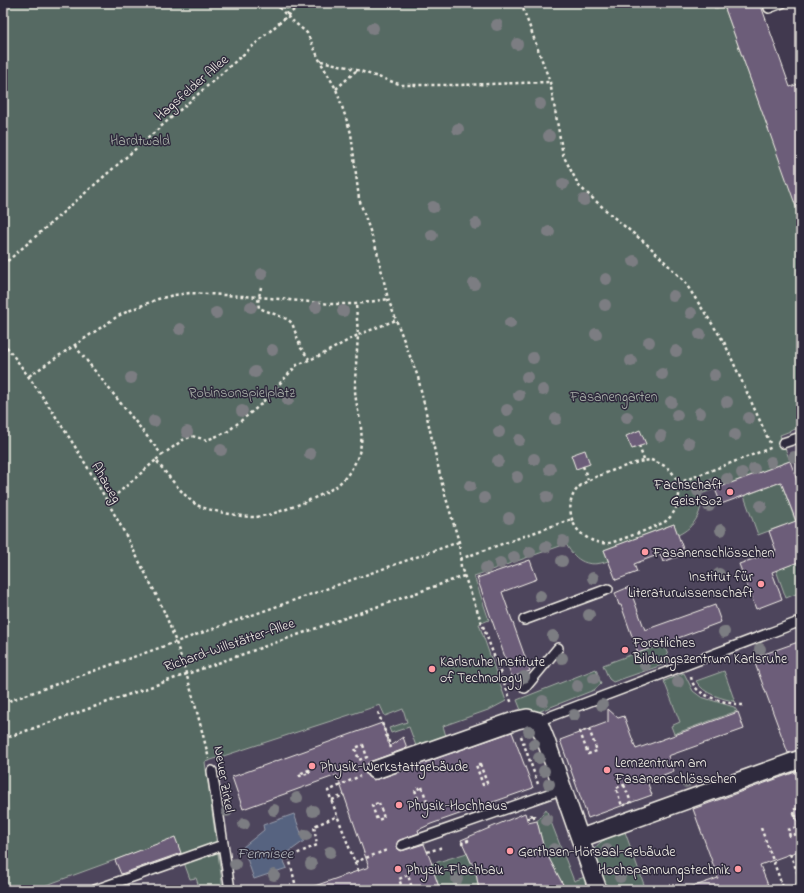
<svg xmlns="http://www.w3.org/2000/svg" width="804" height="893" font-family="'Indie Flower',sans-serif">
<rect width="100%" height="100%" fill="#41394f"/>
<filter id="ink" filterUnits="userSpaceOnUse"><feTurbulence type="fractalNoise" baseFrequency=".025" numOctaves="2"/><feDisplacementMap in="SourceGraphic" scale="8" xChannelSelector="R" yChannelSelector="G"/><feConvolveMatrix kernelMatrix="1 2 1 2 8 2 1 2 1" color-interpolation-filters="sRGB"/></filter>
<g filter="url(#ink)">
<path fill="#4e445c" d="M801,427V890H3V803L489,620L474,576L566,544L573,556L583,562L589,564L604,550L674,524L678,535L693,525L696,520L702,503L701,494L790,461L780,435Z"/>
<g fill="#566a63" stroke="#a5aea6">
<path d="M3,3H713L715,9L724,6L763,114L801,211V427L780,435L790,461L701,494C703,512 695,527 678,535L674,524L604,550L608,561C589,568 576,562 566,544L474,576L489,620L479,624L506,701L491,709L443,726L446,736L416,746L409,727L391,733L389,728L407,722L403,709L385,716L380,705L205,762L223,889L200,890L196,878L190,879L175,838L33,890H3Z"/>
<path d="M781,482L801,536L782,526L758,535L744,496Z"/>
<path d="M801,561V592L786,598L776,570Z"/>
<path d="M663,643L671,662L613,682L609,679L603,665Z"/>
<path d="M596,669L601,684L594,690L538,712L530,713L521,710L517,700Z"/>
<path d="M724,671L735,702H736C722,698 704,695 696,681Z"/>
<path d="M684,673L693,691L701,697L734,707L737,711L674,734L671,726L680,722L664,681Z"/>
<path d="M546,809L574,881L587,876L590,886L582,890H566L544,849L537,821Z"/>
<path d="M625,832L646,890H607L593,852C598,839 613,837 625,832Z"/>
<path d="M467,853L476,873L479,890H440L431,864Z"/>
</g>
<path fill="#576480" stroke="#969caa" d="M294,814L304,841L282,857L287,868L254,879L243,847L264,830L263,825Z"/>
<g fill="#6c5d79" stroke="#f4f1e8">
<path d="M723,3H760L790,87L801,83V215H799Z"/>
<path d="M640,430L646,444L632,449L626,436Z"/>
<path d="M585,450L590,464L576,469L571,455Z"/>
<path d="M790,461L801,491V561L772,572L782,599L756,609L739,564L776,551L769,531L796,521L781,482L721,504L715,489Z"/>
<path d="M674,524L685,554L663,562L660,554L634,564L637,572L616,580L604,550Z"/>
<path d="M530,560L537,579L502,592L530,671L512,677L477,578Z"/>
<path d="M629,587L645,630L715,605L721,622L638,653L621,605H619L615,593Z"/>
<path d="M801,641V749L788,753L753,658Z"/>
<path d="M608,709L618,718L624,716L636,749L738,712L744,729L668,756L674,771L647,781L652,795L588,818L560,740L608,722Z"/>
<path d="M382,723L390,746L403,737L407,748L372,761L368,763L365,768V773L368,777L373,780L378,779L512,732L533,788L431,824L418,830L419,833L398,841L396,847L401,851L424,844L432,864H431L440,890H310L309,888L369,867L337,775L243,809L232,777Z"/>
<path d="M801,770V850L760,865L770,890H690L689,888L718,878L693,809Z"/>
<path d="M525,813L528,823L537,821L544,849L566,890H479L476,873L461,840Z"/>
<path d="M175,837L181,853L121,874L115,860Z"/>
</g>
<g fill="none" stroke-linecap="round" stroke-linejoin="round">
<defs>
<g id="service">
<path d="M769,8L782,3"/>
<path d="M783,443L801,437"/>
<path d="M524,620L608,589"/>
<path d="M525,688L558,648"/>
<path d="M538,721L796,623L801,625"/>
<path d="M212,771L230,890"/>
<path d="M402,845L563,789"/>
<path d="M95,890L223,845"/>
</g>
<g id="minor">
<path d="M375,770L517,720L527,718L538,721L546,741L598,890"/>
<path d="M581,838L801,759"/>
</g>
</defs>
<use href="#service" stroke="#f4f1e8" stroke-width="12"/>
<use href="#minor" stroke="#f4f1e8" stroke-width="20"/>
<g stroke="#f4f1e8" stroke-width="2.5" stroke-dasharray="3 3" stroke-linecap="butt">
<path d="M275,3L287,16L307,33L320,61L336,89L351,133L359,199L377,251L388,299L418,377L443,488L459,542L461,567L512,704"/>
<path d="M521,3L550,82L563,155L579,186L618,221L649,246L684,281L724,342L770,443"/>
<path d="M287,15V3"/>
<path d="M321,61L348,67L402,85H460L550,82"/>
<path d="M336,89L357,70"/>
<path d="M3,265L302,3"/>
<path d="M261,287L258,302L259,308L287,319L292,323L301,348L309,359"/>
<path d="M3,342C54,409 99,482 137,557C149,581 162,604 171,629C187,671 198,715 209,759"/>
<path d="M75,346L162,455L156,460"/>
<path d="M29,376L118,316L133,309L158,299L174,295L190,293L259,297L331,304H356L388,299"/>
<path d="M639,446L644,460"/>
<path d="M162,455L183,440L192,436L207,440L227,432L259,406L297,365L321,355L358,335L356,304"/>
<path d="M651,460C658,463 665,465 670,470C684,485 681,509 666,521C661,525 616,542 609,543C604,544 596,542 591,540C581,535 573,527 571,515C566,485 591,479 614,470C626,466 638,461 651,460Z"/>
<path d="M583,466L588,480"/>
<path d="M678,483L773,447"/>
<path d="M108,502L156,460C164,471 186,499 197,505C205,510 246,518 256,517C276,515 318,498 335,487C346,479 355,466 359,453C366,429 356,412 355,390C355,372 357,353 358,335L396,320"/>
<path d="M460,559L572,519"/>
<path d="M691,677C692,681 693,685 696,688C704,698 731,704 743,705"/>
<path d="M3,703L459,542"/>
<path d="M378,712L391,748"/>
<path d="M589,729L597,751L588,754L580,732Z"/>
<path d="M521,736L538,784"/>
<path d="M3,739L464,576"/>
<path d="M363,745L367,757L359,760L355,748Z"/>
<path d="M480,764L487,783L483,785L476,765Z"/>
<path d="M309,770L310,773L300,776L299,774Z"/>
<path d="M624,785L631,802L622,806L616,788Z"/>
<path d="M422,787L427,802L420,805L415,790Z"/>
<path d="M332,800L344,795"/>
<path d="M379,803L384,818L377,820L372,805Z"/>
<path d="M534,815V817L528,818V816Z"/>
<path d="M795,817V816C797,816 799,815 801,814L800,815L801,818"/>
<path d="M799,826L801,832L790,836L788,830Z"/>
<path d="M799,826L793,810L801,807"/>
<path d="M761,828L784,890"/>
<path d="M468,840V841L462,843Z"/>
<path d="M427,852L440,848L439,846"/>
<path d="M790,854L801,881"/>
<path d="M355,862L387,850"/>
<path d="M797,869L801,868"/>
<path d="M358,871L328,791L360,776"/>
<path d="M295,883L289,857L317,845L314,826L338,816"/>
<path d="M403,890L399,879L408,875L412,888L407,890"/>
<path d="M785,890L801,882"/>
</g>
<use href="#service" stroke="#2f2a3d" stroke-width="9"/>
<use href="#minor" stroke="#2f2a3d" stroke-width="17"/>
</g>
<g fill="#7c7d82">
<circle cx="497" cy="25" r="6"/>
<circle cx="373" cy="28" r="6"/>
<circle cx="517" cy="44" r="6"/>
<circle cx="540" cy="104" r="6"/>
<circle cx="458" cy="129" r="6"/>
<circle cx="549" cy="136" r="6"/>
<circle cx="563" cy="184" r="6"/>
<circle cx="584" cy="200" r="6"/>
<circle cx="433" cy="207" r="6"/>
<circle cx="476" cy="224" r="6"/>
<circle cx="549" cy="232" r="6"/>
<circle cx="432" cy="235" r="6"/>
<circle cx="634" cy="261" r="6"/>
<circle cx="262" cy="274" r="6"/>
<circle cx="606" cy="279" r="6"/>
<circle cx="474" cy="284" r="6"/>
<circle cx="673" cy="296" r="6"/>
<circle cx="605" cy="305" r="6"/>
<circle cx="251" cy="307" r="6"/>
<circle cx="316" cy="307" r="6"/>
<circle cx="343" cy="311" r="6"/>
<circle cx="216" cy="313" r="6"/>
<circle cx="691" cy="313" r="6"/>
<circle cx="510" cy="323" r="6"/>
<circle cx="180" cy="329" r="6"/>
<circle cx="596" cy="334" r="6"/>
<circle cx="700" cy="334" r="6"/>
<circle cx="649" cy="342" r="6"/>
<circle cx="272" cy="350" r="6"/>
<circle cx="676" cy="351" r="6"/>
<circle cx="533" cy="358" r="6"/>
<circle cx="631" cy="361" r="6"/>
<circle cx="255" cy="372" r="6"/>
<circle cx="662" cy="374" r="6"/>
<circle cx="714" cy="375" r="6"/>
<circle cx="527" cy="377" r="6"/>
<circle cx="131" cy="378" r="6"/>
<circle cx="543" cy="390" r="6"/>
<circle cx="519" cy="395" r="6"/>
<circle cx="288" cy="400" r="6"/>
<circle cx="671" cy="402" r="6"/>
<circle cx="727" cy="402" r="6"/>
<circle cx="507" cy="410" r="6"/>
<circle cx="242" cy="411" r="6"/>
<circle cx="700" cy="413" r="6"/>
<circle cx="677" cy="415" r="6"/>
<circle cx="627" cy="417" r="6"/>
<circle cx="749" cy="418" r="6"/>
<circle cx="556" cy="419" r="6"/>
<circle cx="154" cy="421" r="6"/>
<circle cx="187" cy="432" r="6"/>
<circle cx="499" cy="432" r="6"/>
<circle cx="735" cy="435" r="6"/>
<circle cx="661" cy="436" r="6"/>
<circle cx="519" cy="440" r="6"/>
<circle cx="689" cy="443" r="6"/>
<circle cx="221" cy="450" r="6"/>
<circle cx="310" cy="454" r="6"/>
<circle cx="794" cy="457" r="6"/>
<circle cx="534" cy="459" r="6"/>
<circle cx="498" cy="461" r="6"/>
<circle cx="771" cy="462" r="6"/>
<circle cx="550" cy="469" r="6"/>
<circle cx="754" cy="469" r="6"/>
<circle cx="742" cy="473" r="6"/>
<circle cx="517" cy="477" r="6"/>
<circle cx="727" cy="479" r="6"/>
<circle cx="713" cy="484" r="6"/>
<circle cx="470" cy="486" r="6"/>
<circle cx="698" cy="491" r="6"/>
<circle cx="547" cy="497" r="6"/>
<circle cx="484" cy="498" r="6"/>
<circle cx="709" cy="506" r="6"/>
<circle cx="761" cy="506" r="6"/>
<circle cx="509" cy="518" r="6"/>
<circle cx="721" cy="530" r="6"/>
<circle cx="563" cy="541" r="6"/>
<circle cx="546" cy="547" r="6"/>
<circle cx="530" cy="552" r="6"/>
<circle cx="514" cy="557" r="6"/>
<circle cx="562" cy="561" r="6"/>
<circle cx="500" cy="563" r="6"/>
<circle cx="486" cy="568" r="6"/>
<circle cx="719" cy="574" r="6"/>
<circle cx="593" cy="578" r="6"/>
<circle cx="540" cy="596" r="6"/>
<circle cx="589" cy="615" r="6"/>
<circle cx="724" cy="632" r="6"/>
<circle cx="553" cy="636" r="6"/>
<circle cx="760" cy="649" r="6"/>
<circle cx="562" cy="658" r="6"/>
<circle cx="645" cy="665" r="6"/>
<circle cx="524" cy="677" r="6"/>
<circle cx="594" cy="678" r="6"/>
<circle cx="678" cy="682" r="6"/>
<circle cx="577" cy="686" r="6"/>
<circle cx="543" cy="701" r="6"/>
<circle cx="602" cy="705" r="6"/>
<circle cx="574" cy="715" r="6"/>
<circle cx="529" cy="731" r="6"/>
<circle cx="534" cy="744" r="6"/>
<circle cx="539" cy="758" r="6"/>
<circle cx="544" cy="771" r="6"/>
<circle cx="686" cy="782" r="6"/>
<circle cx="549" cy="784" r="6"/>
<circle cx="297" cy="798" r="6"/>
<circle cx="274" cy="810" r="6"/>
<circle cx="227" cy="811" r="6"/>
<circle cx="313" cy="811" r="6"/>
<circle cx="547" cy="820" r="6"/>
<circle cx="244" cy="824" r="6"/>
<circle cx="306" cy="835" r="6"/>
<circle cx="554" cy="849" r="6"/>
<circle cx="607" cy="850" r="6"/>
<circle cx="330" cy="852" r="6"/>
<circle cx="235" cy="864" r="6"/>
<circle cx="311" cy="864" r="6"/>
<circle cx="274" cy="875" r="6"/>
<circle cx="620" cy="877" r="6"/>
<circle cx="457" cy="879" r="6"/>
</g>
</g>
<g fill="#ff9aa2" stroke="#2f2a3d" stroke-width="1.5">
<circle cx="730" cy="492" r="4"/>
<circle cx="645" cy="552" r="4"/>
<circle cx="761" cy="584" r="4"/>
<circle cx="625" cy="650" r="4"/>
<circle cx="432" cy="669" r="4"/>
<circle cx="312" cy="766" r="4"/>
<circle cx="607" cy="770" r="4"/>
<circle cx="399" cy="805" r="4"/>
<circle cx="510" cy="851" r="4"/>
<circle cx="398" cy="869" r="4"/>
<circle cx="738" cy="869" r="4"/>
</g>
<g text-anchor="middle" stroke-width="3" stroke-linejoin="round" paint-order="stroke">
<g font-size="14" fill="#f4f1e8" stroke="#2f2a3d">
<text transform="translate(191 87) rotate(-41)" y="5">Hagsfelder Allee</text>
<text transform="translate(107 482) rotate(59)" y="5">Ahaweg</text>
<text transform="translate(229 644) rotate(-19)" y="5">Richard-Willstätter-Allee</text>
<text transform="translate(225 779) rotate(80)" y="5">Neuer Zirkel</text>
</g>
<g font-size="14" fill="#adb4ac" stroke="#2f2a3d">
<text x="140" y="145">Hardtwald</text>
<text x="242" y="397">Robinsonspielplatz</text>
<text x="614" y="401">Fasanengarten</text>
</g>
<g font-size="14" fill="#f4f1e8" stroke="#2f2a3d" text-anchor="start">
<text x="722" y="489" text-anchor="end">Fachschaft<tspan x="722" dy="16">GeistSoz</tspan></text>
<text x="653" y="557">Fasanenschlösschen</text>
<text x="753" y="581" text-anchor="end">Institut für<tspan x="753" dy="16">Literaturwissenschaft</tspan></text>
<text x="633" y="647">Forstliches<tspan x="633" dy="16">Bildungszentrum Karlsruhe</tspan></text>
<text x="440" y="666">Karlsruhe Institute<tspan x="440" dy="16">of Technology</tspan></text>
<text x="615" y="767">Lernzentrum am<tspan x="615" dy="16">Fasanenschlösschen</tspan></text>
<text x="320" y="771">Physik-Werkstattgebäude</text>
<text x="407" y="810">Physik-Hochhaus</text>
<text x="518" y="856">Gerthsen-Hörsaal-Gebäude</text>
<text x="406" y="874">Physik-Flachbau</text>
<text x="730" y="874" text-anchor="end">Hochspannungstechnik</text>
</g>
<g font-size="15" font-style="italic" fill="#b5b9be" stroke="#2f2a3d">
<text x="265" y="858">Fermisee</text>
</g>
</g>
<rect width="804" height="893" fill="none" stroke="#2f2a3d" stroke-width="16"/>
<rect x="8" y="8" width="788" height="877" fill="none" stroke="#f4f1e8" stroke-width="1.5" filter="url(#ink)"/>
</svg>
